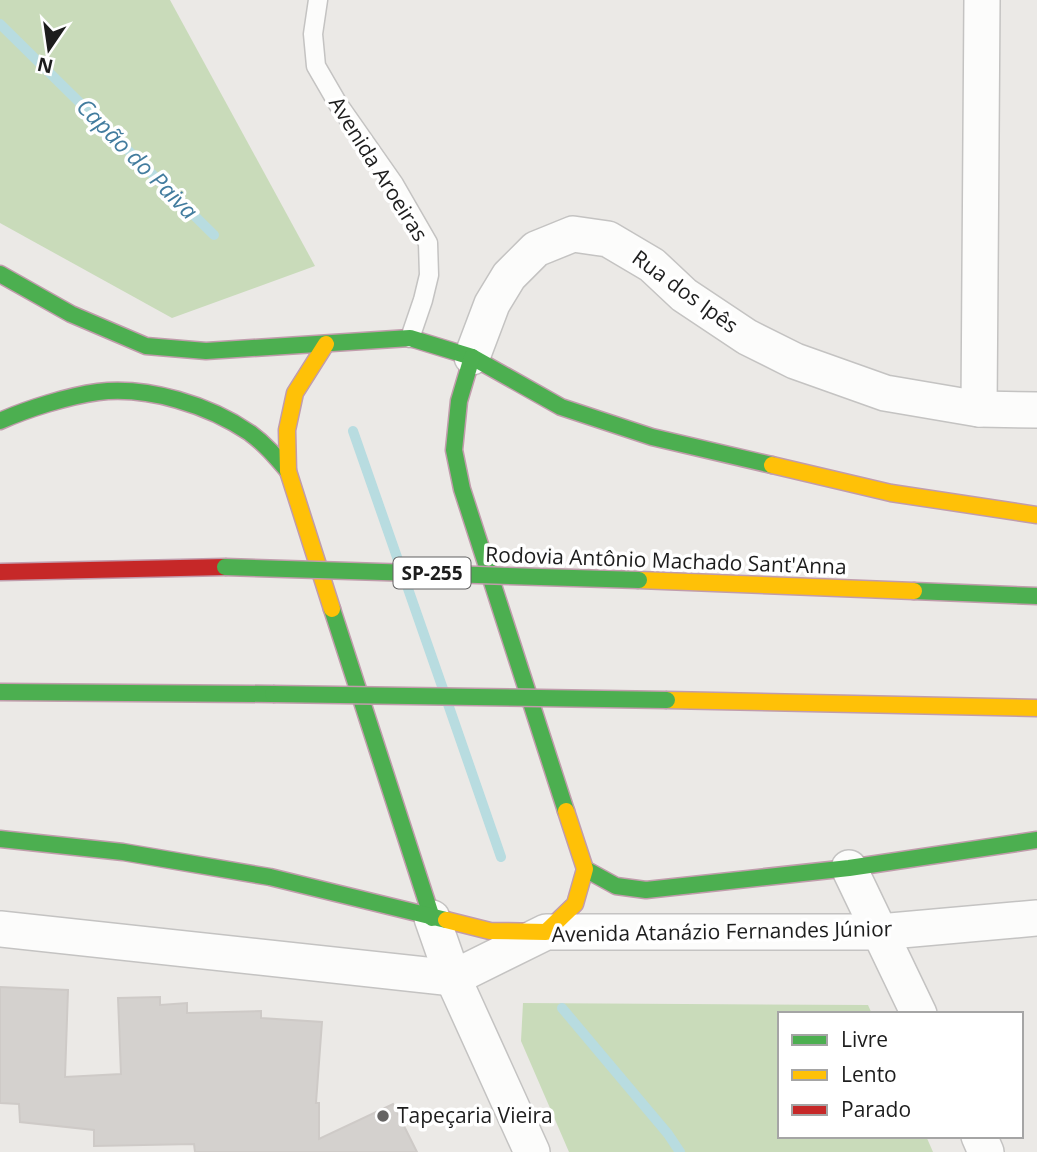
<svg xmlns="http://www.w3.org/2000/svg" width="1037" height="1152" font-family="'Open Sans',sans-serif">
<rect width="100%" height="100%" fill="#ebe9e6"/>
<g fill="#c9dbba">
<path d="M0,0H170L315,266L172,318L0,223Z"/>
<path d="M523,1003L868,1005L872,1014H780V1136H926L933,1152H569L521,1041Z"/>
</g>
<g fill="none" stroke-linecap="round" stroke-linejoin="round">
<g stroke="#b8dce0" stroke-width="10">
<path d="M0,24L214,235"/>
<path d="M353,431L443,689"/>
<path d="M448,704L501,857"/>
<path d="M562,1008L668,1134L680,1152"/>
</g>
</g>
<path fill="#d4d1ce" stroke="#cecac7" stroke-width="2" d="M0,987L68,990L65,1077L121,1074L118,998L160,997V1005L187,1003V1013L261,1011V1018L322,1022L316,1103H319V1139L393,1104L417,1152H195L194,1144L94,1146V1130L20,1122L19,1104L0,1103Z"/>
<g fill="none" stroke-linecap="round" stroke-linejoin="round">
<defs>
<path id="lane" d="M318,0L313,34L316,66L338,104L394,184L428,243L429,275L423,300L410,338"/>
<g id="street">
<path d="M472,357L492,304L509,276L536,249L573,234L608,239L652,265L684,295L747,337L795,361L885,393L979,409L1037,410"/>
<path d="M979,409L982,0"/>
<path d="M849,868L919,1014"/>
<path d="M432,918L453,978L532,1152"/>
<path d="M0,929L453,978L546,932H879L1037,918"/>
<path d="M979,1136L986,1152"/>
</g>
<g id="fast">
<path d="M0,274L71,314L146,346L206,351L410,338L472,357L561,407L652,437L772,465"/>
<path d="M472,357L459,401L454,450L462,489L566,811"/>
<path d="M0,421C27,409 68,396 98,392C148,386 209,405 250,433C265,444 276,457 288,471"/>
<path d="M914,591L1037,596"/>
<path d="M332,609L432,918"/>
<path d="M0,692L273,694"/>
<path d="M0,839L123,852L270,877L446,920"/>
<path d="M585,869L616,886L646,890L849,868L1037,840"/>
</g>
<g id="slow">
<path d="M326,344L295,393L287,430L288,471L332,609"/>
<path d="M772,465L891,493L1037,515"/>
<path d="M639,580L914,591"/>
<path d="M667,700L1037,708"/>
<path d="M446,920L490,931L546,932L575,904L585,869L566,811"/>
</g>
<path id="jam" d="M0,572L225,567"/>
</defs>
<use href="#lane" stroke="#c4c3c2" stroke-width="21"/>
<use href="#street" stroke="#c4c3c2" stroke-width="38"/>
<use href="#fast" stroke="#c19cac" stroke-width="19"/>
<use href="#slow" stroke="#c19cac" stroke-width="19"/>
<use href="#jam" stroke="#c19cac" stroke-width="19"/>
<use href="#lane" stroke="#fcfcfb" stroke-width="18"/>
<use href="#street" stroke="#fcfcfb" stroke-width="35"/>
<use href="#fast" stroke="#4caf50" stroke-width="16"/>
<use href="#slow" stroke="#ffc107" stroke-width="16"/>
<use href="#jam" stroke="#c62828" stroke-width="16"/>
<defs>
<g id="fast-bridge">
<path d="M225,567L639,580"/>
<path d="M273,694L667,700"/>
</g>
</defs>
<use href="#fast-bridge" stroke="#c19cac" stroke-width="19" stroke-linecap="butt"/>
<use href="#fast-bridge" stroke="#4caf50" stroke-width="16"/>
</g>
<circle fill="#656463" stroke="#fff" stroke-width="2.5" cx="383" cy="1116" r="7"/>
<g text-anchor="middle" stroke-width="7" stroke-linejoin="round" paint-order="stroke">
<rect fill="#fff" stroke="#616161" stroke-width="2" x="393.5" y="557.5" width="77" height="31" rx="5"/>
<g font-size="19" font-weight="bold" fill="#1d1d1d">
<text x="432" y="580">SP-255</text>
</g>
<g font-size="21" fill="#1d1d1d" stroke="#fff">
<text transform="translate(378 169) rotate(58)" y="7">Avenida Aroeiras</text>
<text transform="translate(685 292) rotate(36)" y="7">Rua dos Ipês</text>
<text transform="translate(666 561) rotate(2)" y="7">Rodovia Antônio Machado Sant'Anna</text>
<text transform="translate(722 932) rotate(-1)" y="7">Avenida Atanázio Fernandes Júnior</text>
</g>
<g font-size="21" fill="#1d1d1d" stroke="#fff" text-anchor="start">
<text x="397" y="1123">Tapeçaria Vieira</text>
</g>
<g font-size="23" font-style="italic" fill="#427c9e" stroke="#fff">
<text transform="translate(137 159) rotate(45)" y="8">Capão do Paiva</text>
</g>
</g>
<rect x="778" y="1012" width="245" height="126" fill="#ffffff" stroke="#a5a5a5" stroke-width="2"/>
<rect x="792" y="1035" width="35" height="10" fill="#4caf50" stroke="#a5a5a5" stroke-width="2"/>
<text x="841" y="1047" font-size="21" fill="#1d1d1d">Livre</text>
<rect x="792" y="1070" width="35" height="10" fill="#ffc107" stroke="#a5a5a5" stroke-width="2"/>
<text x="841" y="1082" font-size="21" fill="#1d1d1d">Lento</text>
<rect x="792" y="1105" width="35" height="10" fill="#c62828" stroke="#a5a5a5" stroke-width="2"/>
<text x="841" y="1117" font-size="21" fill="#1d1d1d">Parado</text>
<g transform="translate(49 49) rotate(193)" stroke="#ffffff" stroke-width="5" paint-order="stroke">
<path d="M0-5L12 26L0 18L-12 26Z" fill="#1d1d1d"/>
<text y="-10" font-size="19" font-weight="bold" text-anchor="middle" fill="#1d1d1d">N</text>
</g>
</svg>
